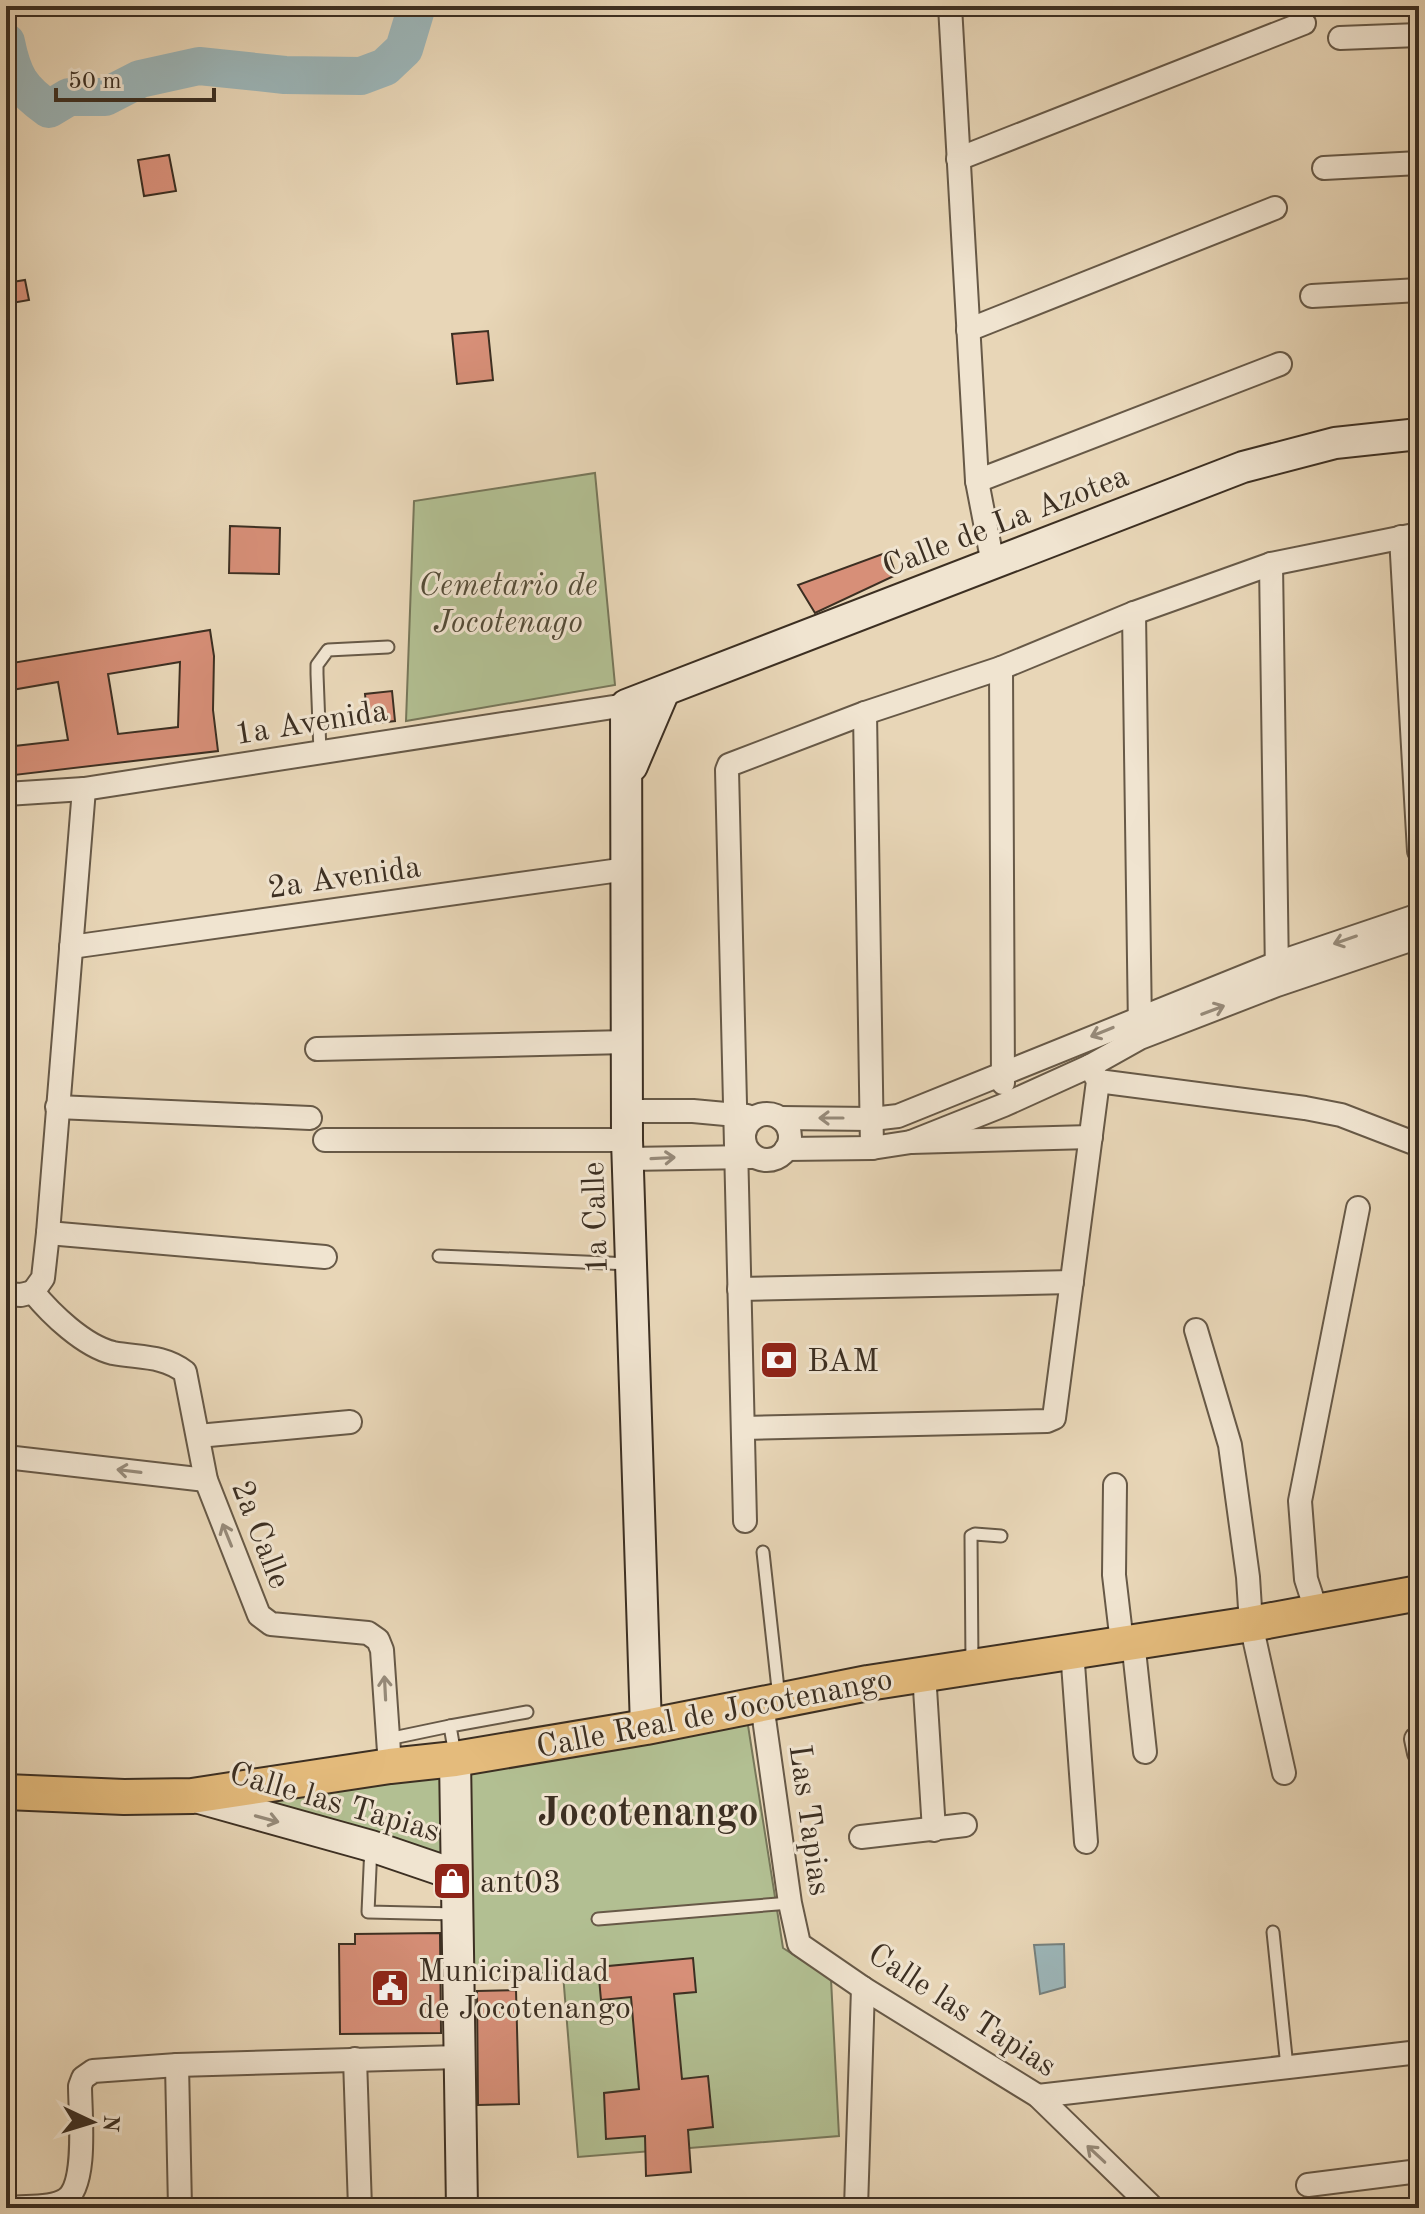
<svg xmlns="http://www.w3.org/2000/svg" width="1425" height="2214" font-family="'Old Standard TT',serif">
<rect width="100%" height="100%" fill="#e8d6b7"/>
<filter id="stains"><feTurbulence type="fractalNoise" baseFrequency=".0025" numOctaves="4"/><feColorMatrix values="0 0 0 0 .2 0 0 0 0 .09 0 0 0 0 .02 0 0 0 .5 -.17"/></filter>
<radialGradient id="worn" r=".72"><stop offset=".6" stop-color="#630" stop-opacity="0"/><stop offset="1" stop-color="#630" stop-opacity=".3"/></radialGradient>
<g fill="#b2bf92" stroke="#77775a" stroke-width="2">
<path d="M595,473L615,685L406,721L414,501Z"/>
<path d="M747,1719L783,1948L831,1979L839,2136L578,2157L563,1974L470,1970L467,1770Z"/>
<path d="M446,1769L447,1865L217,1798Z"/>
</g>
<path fill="#9cb6b9" stroke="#76807d" stroke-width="2" d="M1064,1944L1065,1987L1040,1994L1034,1945Z"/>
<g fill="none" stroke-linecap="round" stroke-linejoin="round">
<path stroke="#9cb6b9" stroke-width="38" d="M6,42C13,76 20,89 49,109L69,97H105L140,79L199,66L285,75L361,76L385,67L404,49L417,6"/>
</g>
<g fill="#d78f78" stroke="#3c2f22" stroke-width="2" fill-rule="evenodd">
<path d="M169,155L176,191L144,196L138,160Z"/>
<path d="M25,280L29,300L6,304V283Z"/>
<path d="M488,331L493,380L457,384L452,334Z"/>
<path d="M230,526L280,528L279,574L229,573Z"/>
<path d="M888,552L896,575L815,613L798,585Z"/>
<path d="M210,630L214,656L213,710L218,751L6,776V747L68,740L58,682L6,691V664ZM180,662L178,727L118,734L108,674Z"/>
<path d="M392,691L395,721L368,724L365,694Z"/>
<path d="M440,1933L441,2033L340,2034L339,1944H355V1934Z"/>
<path d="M693,1958L696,1992L674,1994L682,2079L708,2076L713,2127L688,2130L691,2172L646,2176L645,2136L606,2139L604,2093L639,2089L631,1997L601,2000L598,1967Z"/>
<path d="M516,1990L519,2104L478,2105L477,1991Z"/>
</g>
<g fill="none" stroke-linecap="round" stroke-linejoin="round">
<defs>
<g id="lane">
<path d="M320,752L317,674V665L328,650L388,647"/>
<path d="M439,1256L631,1264"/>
<path d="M763,1552L779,1698"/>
<path d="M972,1665L971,1536L975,1534L1001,1536"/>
<path d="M388,1739L450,1726"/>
<path d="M455,1755L450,1726L527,1712"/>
<path d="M371,1846L368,1912L457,1914"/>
<path d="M598,1919L790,1903"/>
<path d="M1273,1932L1287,2067"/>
</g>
<g id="street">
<path d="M950,6L977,481L993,564"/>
<path d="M1340,38L1419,35"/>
<path d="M958,159L1304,23"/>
<path d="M1324,168L1419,163"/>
<path d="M1312,296L1419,290"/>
<path d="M968,330L1275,208"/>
<path d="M977,481L1280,364"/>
<path d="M1401,537L1419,851"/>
<path d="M1271,564L1277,974"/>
<path d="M1134,613L1140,1028"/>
<path d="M1001,668L1003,1083"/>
<path d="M865,713L872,1148"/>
<path d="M6,794L84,789L626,705"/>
<path d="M71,947L627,869"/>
<path d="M317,1049L627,1042"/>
<path d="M1098,1081L1305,1108L1341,1115L1419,1145"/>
<path d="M57,1107L310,1118"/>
<path d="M628,1111H693L747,1116"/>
<circle cx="767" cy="1137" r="23"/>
<path d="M780,1118L872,1119L898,1116L1277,963L1419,915"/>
<path d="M325,1140H627"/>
<path d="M911,1142L1004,1105L1090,1066L1140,1038L1277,985L1419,937"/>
<path d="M786,1149L872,1148L911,1142L1091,1137"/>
<path d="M628,1159L751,1157"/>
<path d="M48,1233L325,1257"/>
<path d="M739,1289L1072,1282"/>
<path d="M33,1292C51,1314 84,1346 113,1353C139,1358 163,1355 185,1372L206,1480L259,1615L271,1624L368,1633L378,1640L382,1650L390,1766"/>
<path d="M33,1292L43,1278L48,1233L84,789"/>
<path d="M6,1294L21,1295L33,1292"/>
<path d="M1196,1330L1230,1445L1248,1577L1251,1624L1284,1773"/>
<path d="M743,1428L1047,1421L1054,1418L1098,1081L1090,1066"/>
<path d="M198,1436L350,1422"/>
<path d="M6,1457L206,1480"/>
<path d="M1115,1485L1114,1575L1122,1643"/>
<path d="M745,1521L727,770L729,765L865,713L1001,668L1134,613L1271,564L1419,534"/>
<path d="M1317,1613L1306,1579L1300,1501L1358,1208"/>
<path d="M1133,1641L1145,1752"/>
<path d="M1072,1650L1086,1842"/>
<path d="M924,1673L934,1830"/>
<path d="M762,1704L790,1903L799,1944L863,1988L1038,2096L1153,2208"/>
<path d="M1416,1739L1419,1753"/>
<path d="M861,1837L965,1825"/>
<path d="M355,2059L360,2208"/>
<path d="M177,2065L180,2208"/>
<path d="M1038,2096L1419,2052"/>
<path d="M1308,2185L1419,2171"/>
<path d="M10,2208C26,2206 51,2209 65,2200C88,2186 80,2112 80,2086L83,2078L93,2071L177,2065L459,2057"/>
<path d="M856,2208L863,1988"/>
</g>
<g id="secondary">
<path d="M632,766L664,691"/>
<path d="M646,1727L627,1140L626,705L1243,467L1335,443L1419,434"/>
<path d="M455,1759L462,2208"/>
<path d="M192,1796L371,1846L456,1875"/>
</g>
<path id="primary" d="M6,1792L124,1797L192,1796L390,1766L455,1759L646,1727L868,1683L1251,1624L1419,1593"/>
</defs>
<use href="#lane" stroke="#675947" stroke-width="15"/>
<use href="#street" stroke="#675947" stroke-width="26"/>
<use href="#secondary" stroke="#3c2f22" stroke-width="34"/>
<use href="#primary" stroke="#3c2f22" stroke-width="38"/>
<use href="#lane" stroke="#f0e4d0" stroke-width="11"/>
<use href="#street" stroke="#f0e4d0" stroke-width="22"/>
<use href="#secondary" stroke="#f0e4d0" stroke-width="30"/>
<use href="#primary" stroke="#e4bb7c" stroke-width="34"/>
</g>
<defs><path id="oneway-shaft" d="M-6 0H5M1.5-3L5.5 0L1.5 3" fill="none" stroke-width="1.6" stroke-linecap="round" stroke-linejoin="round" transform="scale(2)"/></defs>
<g stroke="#968a79">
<use href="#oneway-shaft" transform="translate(1345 940) rotate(161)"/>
<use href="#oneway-shaft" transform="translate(1213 1010) rotate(-21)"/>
<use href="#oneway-shaft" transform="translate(1102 1032) rotate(158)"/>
<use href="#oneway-shaft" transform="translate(831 1118) rotate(-180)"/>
<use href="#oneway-shaft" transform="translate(663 1158) rotate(-3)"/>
<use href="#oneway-shaft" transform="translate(129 1471) rotate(-173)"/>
<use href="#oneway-shaft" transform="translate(227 1535) rotate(-112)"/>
<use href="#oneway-shaft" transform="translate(385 1688) rotate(-93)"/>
<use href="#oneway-shaft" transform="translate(267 1819) rotate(15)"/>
<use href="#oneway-shaft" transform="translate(1096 2154) rotate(-137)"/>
</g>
<defs>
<symbol id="bank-square" viewBox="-11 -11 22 22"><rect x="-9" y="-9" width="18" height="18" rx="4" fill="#8f2418" stroke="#f0e4d0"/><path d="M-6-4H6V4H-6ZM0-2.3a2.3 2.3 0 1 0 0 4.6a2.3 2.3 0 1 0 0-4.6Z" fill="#fff"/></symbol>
<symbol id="shop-square" viewBox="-11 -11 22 22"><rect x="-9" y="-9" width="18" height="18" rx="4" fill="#8f2418" stroke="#f0e4d0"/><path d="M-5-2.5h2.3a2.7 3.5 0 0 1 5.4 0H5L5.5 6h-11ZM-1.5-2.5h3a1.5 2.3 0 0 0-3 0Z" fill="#fff"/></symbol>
<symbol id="civic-square" viewBox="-11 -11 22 22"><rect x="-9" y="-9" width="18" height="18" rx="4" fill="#8f2418" stroke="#f0e4d0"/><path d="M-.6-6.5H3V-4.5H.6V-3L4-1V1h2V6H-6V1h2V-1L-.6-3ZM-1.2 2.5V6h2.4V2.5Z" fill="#fff"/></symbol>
</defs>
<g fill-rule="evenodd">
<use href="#bank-square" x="757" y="1338" width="44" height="44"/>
<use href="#shop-square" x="430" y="1859" width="44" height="44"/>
<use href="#civic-square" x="368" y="1966" width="44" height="44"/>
</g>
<g text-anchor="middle" stroke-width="6" stroke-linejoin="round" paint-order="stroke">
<g font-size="32" fill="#3c2f22" stroke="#f0e4d0">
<text transform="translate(1005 520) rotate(-21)" y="11">Calle de La Azotea</text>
<text transform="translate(311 721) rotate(-9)" y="11">1a Avenida</text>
<text transform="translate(344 876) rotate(-8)" y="11">2a Avenida</text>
<text transform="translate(594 1218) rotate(-92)" y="11">1a Calle</text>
<text transform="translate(262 1534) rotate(69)" y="11">2a Calle</text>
<text transform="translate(714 1712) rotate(-11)" y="11">Calle Real de Jocotenango</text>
<text transform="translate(335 1801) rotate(16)" y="11">Calle las Tapias</text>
<text transform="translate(811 1820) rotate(82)" y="11">Las Tapias</text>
<text transform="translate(963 2009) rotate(33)" y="11">Calle las Tapias</text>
</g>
<g font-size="32" font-style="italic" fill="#544c38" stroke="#f0e4d0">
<text x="508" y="595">Cemetario de<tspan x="508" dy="37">Jocotenago</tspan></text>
</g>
<g font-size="32" fill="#3c2f22" stroke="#f0e4d0" text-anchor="start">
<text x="807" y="1371">BAM</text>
<text x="480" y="1892">ant03</text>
<text x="418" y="1981">Municipalidad<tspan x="418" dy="37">de Jocotenango</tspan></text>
</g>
<g font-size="40" font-weight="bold" fill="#3c2f22" stroke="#f0e4d0">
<text x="648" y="1825">Jocotenango</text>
</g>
</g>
<rect width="1425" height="2214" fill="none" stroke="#e8d6b7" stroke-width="32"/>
<rect x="8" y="8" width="1409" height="2198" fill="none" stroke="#3c2f22" stroke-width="4"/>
<rect x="16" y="16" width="1393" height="2182" fill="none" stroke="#3c2f22" stroke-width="2"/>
<g transform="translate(92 2122) rotate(94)" stroke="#f0e4d0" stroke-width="6" paint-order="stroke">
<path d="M0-6L14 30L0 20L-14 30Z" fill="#3c2f22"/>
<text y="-12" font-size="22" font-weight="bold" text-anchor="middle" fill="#3c2f22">N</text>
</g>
<path d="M56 88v12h158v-12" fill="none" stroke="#3c2f22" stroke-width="4"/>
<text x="68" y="88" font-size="24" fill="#3c2f22" stroke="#f0e4d0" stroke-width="6" paint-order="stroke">50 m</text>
<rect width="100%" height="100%" filter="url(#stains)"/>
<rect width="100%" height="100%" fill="url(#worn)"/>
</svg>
